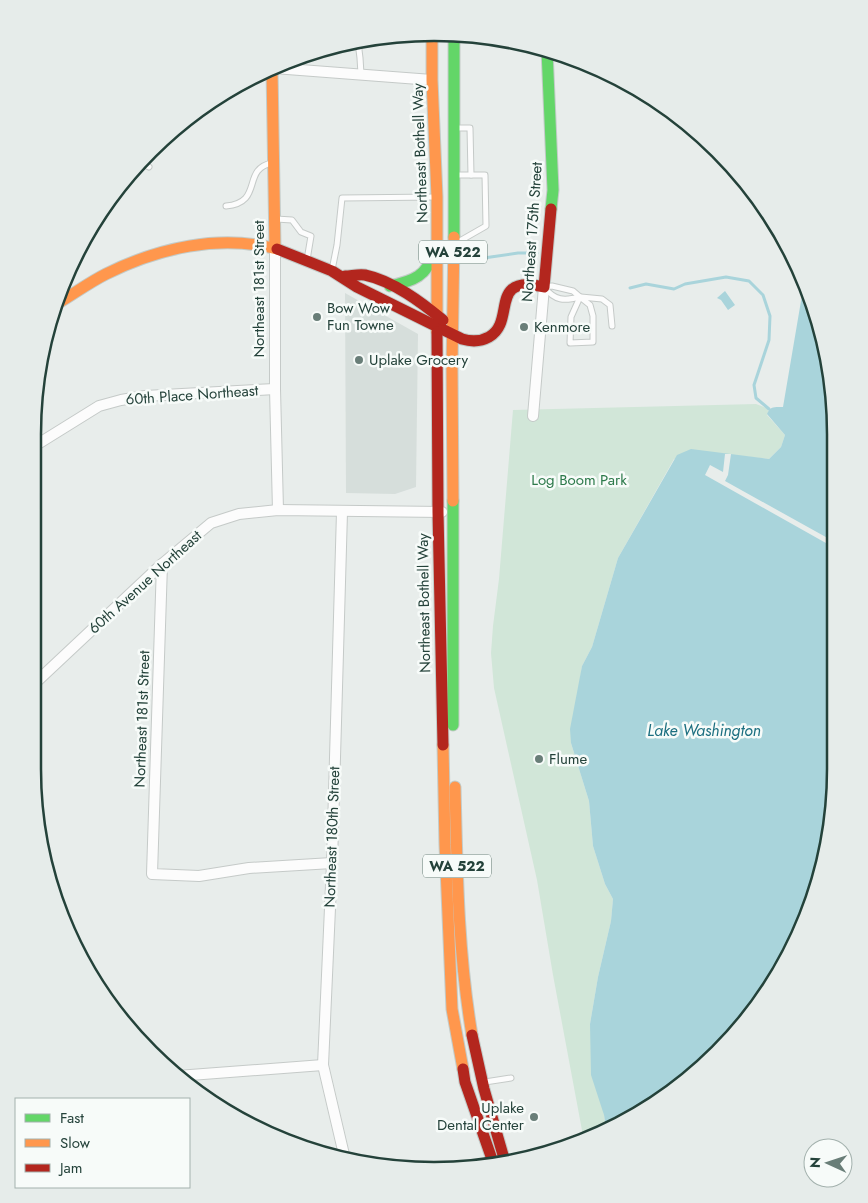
<svg xmlns="http://www.w3.org/2000/svg" width="868" height="1203" font-family="Jost,sans-serif">
<rect width="100%" height="100%" fill="#e8edeb"/>
<path fill="#d6dedb" d="M345,293L418,334L416,487L395,494L346,493Z"/>
<path fill="#d1e6d8" d="M756,404L769,409L767,415L785,435L781,447L769,459L724,454L674,459L618,558L592,647L582,666L571,743L589,801L593,846L605,884L613,899L611,921L598,977L590,1024L606,1128L584,1141L553,975L537,880L494,688L491,653L493,626L499,579L513,410Z"/>
<g fill="#a9d4db">
<path d="M804,289L832,381L835,795L822,873L794,947L752,1014L699,1071L606,1128L604,1115L591,1075L590,1024L598,977L611,921L613,899L605,884L593,846L589,801L571,743L570,729L582,666L592,647L618,558L677,455L691,449L769,459L781,447L785,435L767,414C770,406 775,407 783,407L801,301Z"/>
<path d="M725,291L735,305L728,310L721,300L717,298Z"/>
</g>
<path fill="#e8edeb" d="M725,454H731L728,475L725,481L833,541V547L705,475L710,465L723,472Z"/>
<g fill="none" stroke-linecap="round" stroke-linejoin="round">
<g stroke="#a9d4db" stroke-width="3">
<path d="M477,259L518,253H537"/>
<path d="M630,288L646,284L674,289L685,284L726,277L749,281L763,295L770,316L769,340L754,385L756,398L769,409"/>
</g>
<defs>
<g id="lane">
<path d="M358,42L360,58L361,74"/>
<path d="M457,128H470L471,175"/>
<path d="M143,164L149,167"/>
<path d="M457,175H485L486,226L458,242"/>
<path d="M226,206C264,203 241,169 272,163"/>
<path d="M276,219L292,220L301,232L311,236L307,260"/>
<path d="M332,270L337,245L342,198L436,197"/>
<path d="M552,286L573,291L580,297C564,301 555,301 544,287Z"/>
<path d="M580,297L590,305L593,316V342L570,343L571,317Z"/>
<path d="M581,297L602,299L610,305L612,326"/>
<path d="M485,1082L511,1078"/>
</g>
<g id="street">
<path d="M274,68L432,80"/>
<path d="M275,248V389L278,510"/>
<path d="M533,416L544,287"/>
<path d="M33,447L99,406L121,400L145,396L275,389"/>
<path d="M342,512L332,863L323,1065L345,1159"/>
<path d="M162,564L152,874L199,876L249,868L332,863"/>
<path d="M33,685L162,564L211,523L239,514L278,510L442,512"/>
<path d="M177,1076L323,1065"/>
</g>
<g id="fast">
<path d="M547,50L553,190L551,209"/>
<path d="M454,237V34"/>
<path d="M390,286C413,281 428,276 434,251"/>
<path d="M453,725V501"/>
</g>
<g id="slow">
<path d="M432,34V80L437,197V332"/>
<path d="M272,69L275,248"/>
<path d="M60,302C75,293 90,282 106,274C158,248 219,234 277,249"/>
<path d="M453,501L452,366L454,237"/>
<path d="M443,745L445,845L452,1009L463,1069"/>
<path d="M455,787C457,870 458,953 472,1035"/>
</g>
<g id="jam">
<path d="M277,249L332,271L357,287L462,339C472,342 480,342 489,337C517,321 487,274 544,287L551,209"/>
<path d="M345,276C351,276 358,274 365,275C393,281 421,302 443,320"/>
<path d="M437,332L438,512L443,745"/>
<path d="M472,1035L484,1089L505,1162"/>
<path d="M463,1069L465,1082L494,1165"/>
</g>
</defs>
<use href="#lane" stroke="#c5cac8" stroke-width="7"/>
<use href="#street" stroke="#c5cac8" stroke-width="12"/>
<use href="#fast" stroke="#c3cbc8" stroke-width="13"/>
<use href="#slow" stroke="#c3cbc8" stroke-width="13"/>
<use href="#jam" stroke="#c3cbc8" stroke-width="13"/>
<use href="#lane" stroke="#fcfcfc" stroke-width="5"/>
<use href="#street" stroke="#fcfcfc" stroke-width="10"/>
<use href="#fast" stroke="#63d668" stroke-width="11"/>
<use href="#slow" stroke="#ff974d" stroke-width="11"/>
<use href="#jam" stroke="#b3261e" stroke-width="11"/>
</g>
<g fill="#697e78" stroke="#f7fbf9" stroke-width="2">
<circle cx="317" cy="317" r="5"/>
<circle cx="524" cy="327" r="5"/>
<circle cx="359" cy="360" r="5"/>
<circle cx="539" cy="759" r="5"/>
<circle cx="534" cy="1117" r="5"/>
</g>
<g text-anchor="middle" stroke-width="5" stroke-linejoin="round" paint-order="stroke">
<g fill="#f7fbf9" stroke="#637a73" stroke-width="1">
<rect x="419" y="240.5" width="68" height="23" rx="4"/>
<rect x="423" y="854.5" width="68" height="23" rx="4"/>
</g>
<g font-size="14" font-weight="bold" fill="#24423a">
<text x="453" y="257">WA 522</text>
<text x="457" y="871">WA 522</text>
</g>
<g font-size="15" fill="#24423a" stroke="#f7fbf9">
<text transform="translate(420 153) rotate(-92)" y="5">Northeast Bothell Way</text>
<text transform="translate(532 232) rotate(-86)" y="5">Northeast 175th Street</text>
<text transform="translate(259 289) rotate(-90)" y="5">Northeast 181st Street</text>
<text transform="translate(192 395) rotate(-4)" y="5">60th Place Northeast</text>
<text transform="translate(145 582) rotate(-42)" y="5">60th Avenue Northeast</text>
<text transform="translate(424 603) rotate(-91)" y="5">Northeast Bothell Way</text>
<text transform="translate(142 719) rotate(-88)" y="5">Northeast 181st Street</text>
<text transform="translate(332 837) rotate(-88)" y="5">Northeast 180th Street</text>
</g>
<g font-size="15" fill="#24423a" stroke="#f7fbf9" text-anchor="start">
<text x="327" y="313">Bow Wow<tspan x="327" dy="17">Fun Towne</tspan></text>
<text x="534" y="332">Kenmore</text>
<text x="369" y="365">Uplake Grocery</text>
<text x="549" y="764">Flume</text>
<text x="524" y="1113" text-anchor="end">Uplake<tspan x="524" dy="17">Dental Center</tspan></text>
</g>
<g font-size="15" fill="#2d7a4b" stroke="#f7fbf9">
<text x="579" y="485">Log Boom Park</text>
</g>
<g font-size="16" font-style="italic" fill="#1c6f80" stroke="#f7fbf9">
<text x="704" y="736">Lake Washington</text>
</g>
</g>
<path d="M0 0H868V1203H0ZM434 41H434A393 393 0 0 1 827 434V769A393 393 0 0 1 434 1162H434A393 393 0 0 1 41 769V434A393 393 0 0 1 434 41Z" fill="#e6ecea" fill-rule="evenodd"/>
<path fill="none" stroke="#24423a" stroke-width="2.5" d="M434 41H434A393 393 0 0 1 827 434V769A393 393 0 0 1 434 1162H434A393 393 0 0 1 41 769V434A393 393 0 0 1 434 41Z"/>
<rect x="15" y="1098" width="175" height="90" fill="#f7fbf9" stroke="#a3b1ad"/>
<rect x="25" y="1114" width="25" height="8" fill="#63d668" stroke="#a3b1ad"/>
<text x="60" y="1123" font-size="15" fill="#24423a">Fast</text>
<rect x="25" y="1139" width="25" height="8" fill="#ff974d" stroke="#a3b1ad"/>
<text x="60" y="1148" font-size="15" fill="#24423a">Slow</text>
<rect x="25" y="1164" width="25" height="8" fill="#b3261e" stroke="#a3b1ad"/>
<text x="60" y="1173" font-size="15" fill="#24423a">Jam</text>
<g transform="translate(828 1163) rotate(273)"><circle r="24" fill="#f7fbf9" stroke="#a3b1ad"/>
<path d="M0-4L9 19L0 12L-9 19Z" fill="#697e78"/>
<text y="-8" font-size="14" font-weight="bold" text-anchor="middle" fill="#24423a">N</text>
</g>
</svg>
